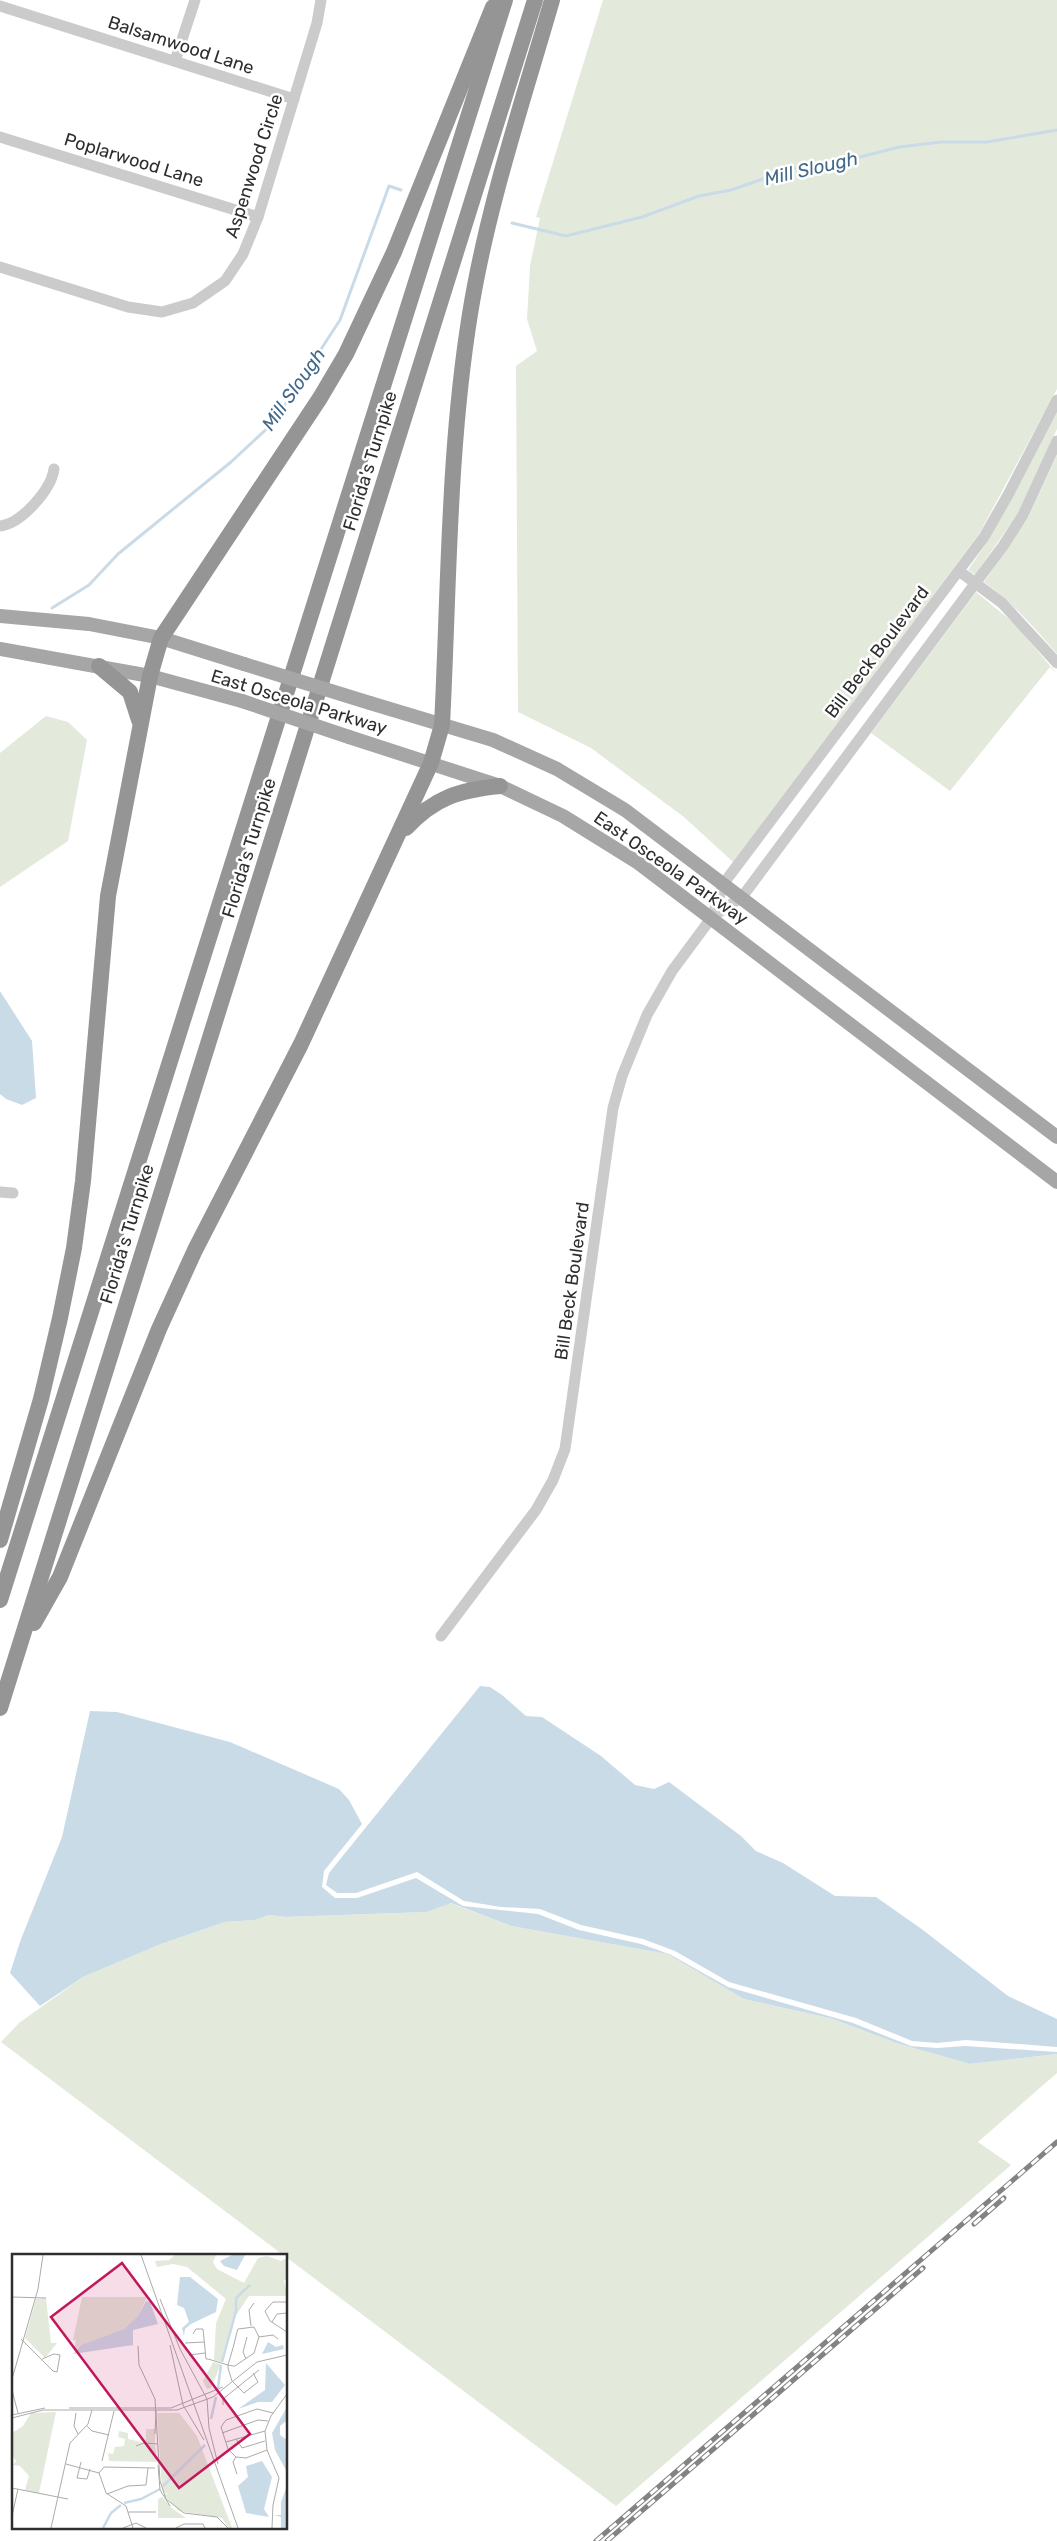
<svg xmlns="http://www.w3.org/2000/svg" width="1057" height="2541" font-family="Rubik,sans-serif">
<rect width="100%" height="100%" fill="#fff"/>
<g fill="#e3eadc">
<path d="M603,0H1057V389L979,534L733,862L684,817L591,748L518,712L516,366L537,351L527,319L530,266L540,218L536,217Z"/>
<path d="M1057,411V429L1018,513L975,575L968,570L989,539L1013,497Z"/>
<path d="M1057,455V654C1034,627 1012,602 984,582L1028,518Z"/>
<path d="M976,592L1015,624L1057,674L1050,667L950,791L871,733Z"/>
<path d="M46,716L68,722L87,740L68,841L0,887V753Z"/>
<path d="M450,1903L511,1926L669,1954L744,1999L833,2019L896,2043L970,2064L1057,2054V2073L978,2142L1011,2165L616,2506L286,2257V2255H283L1,2042L19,2023L83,1977L161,1944L225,1922L255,1920L269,1915L286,1917L427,1912Z"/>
</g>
<g fill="#cadbe8">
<path d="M0,991L32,1041L36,1098L22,1105L6,1099L0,1094Z"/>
<path d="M480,1686L490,1687L502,1695L526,1716L542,1717L601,1756L635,1785L654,1789L669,1782L741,1836L756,1851L783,1863L835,1896L876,1897L923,1930L1008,1996L1057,2019V2047L966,2040L937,2043L912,2041L856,2018L729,1982L675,1951L643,1939L581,1925L540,1909L501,1907L464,1901L417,1872L356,1893H337L326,1885L329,1873Z"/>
<path d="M90,1711L117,1712L230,1742L339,1789L349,1800L362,1824L324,1871L322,1887L335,1898H357L416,1878L463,1906L538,1914L579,1930L641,1944L669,1954L673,1956L728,1987L853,2023L911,2046L937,2048L965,2046L1057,2052V2054L970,2064L896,2043L833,2019L744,1999L668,1954L511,1926L451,1903L427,1912L286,1917L269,1915L255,1920L225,1922L161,1944L83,1977L40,2006L10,1973L21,1939L62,1837Z"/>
</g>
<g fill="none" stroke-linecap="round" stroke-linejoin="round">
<g stroke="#cadbe8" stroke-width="3">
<path d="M512,223L566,236L642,217L699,196L731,190L795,168L837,163L899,147L941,142H987L1057,130"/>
<path d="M52,608L89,585L118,554L231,462L273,423L340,320L389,186L401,190"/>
</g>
<g stroke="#cbcbcb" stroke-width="11">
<path d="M0,6L294,99"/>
<path d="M175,61L195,0"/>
<path d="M0,137L258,217"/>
<path d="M0,267L128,307L162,312L193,303L225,281L243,254L258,217L317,23L321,0"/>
<path d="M0,526C21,524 51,490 54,469"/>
<path d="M959,571L1002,603L1057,663"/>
<path d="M712,917L742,897L1003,546L1023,515L1057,441"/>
<path d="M0,1192L13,1193"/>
<path d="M441,1636L536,1510L553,1480L565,1449L613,1108L622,1076L647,1015L672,971L712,917L724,883L984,537L1008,495L1057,400"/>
</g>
<g stroke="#a6a6a6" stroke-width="14">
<path d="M0,616L89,624L161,638L244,664"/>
<path d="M0,649L150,676L242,701"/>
<path d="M370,703L493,740L557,769L625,810L1057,1137"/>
<path d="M349,737L500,786L563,816L637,862L1057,1182"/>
</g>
<g stroke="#959595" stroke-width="16">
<path d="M99,666L130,692L139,720"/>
<path d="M406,828C435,797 460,790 500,786"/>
<path d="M0,1540L41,1399L60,1318L74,1248L83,1181L108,896L150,676L161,638L320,398L346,354L394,252L493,7"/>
<path d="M0,1600L505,0"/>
<path d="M34,1623L60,1577L159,1329L195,1250L301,1044L431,763L442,725C449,588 448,450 470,314C487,208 522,104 552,0"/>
<path d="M0,1708L535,0"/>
</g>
<defs>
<g id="rail">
<path d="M974,2224L1004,2198"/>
<path d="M596,2541L1057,2142"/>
<path d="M607,2541L923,2268"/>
</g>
</defs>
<use href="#rail" stroke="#838383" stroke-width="5"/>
<use href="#rail" stroke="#fff" stroke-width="3" stroke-dasharray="9" stroke-linecap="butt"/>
<g stroke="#a6a6a6" stroke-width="14">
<path d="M244,664L370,703"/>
<path d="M242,701L349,737"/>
</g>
</g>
<g text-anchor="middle" stroke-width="5" stroke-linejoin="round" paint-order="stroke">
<g font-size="18" fill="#2e2e2e" stroke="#fff">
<text transform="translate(181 45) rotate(18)" y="6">Balsamwood Lane</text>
<text transform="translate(134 160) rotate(17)" y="6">Poplarwood Lane</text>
<text transform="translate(254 166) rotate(-72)" y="6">Aspenwood Circle</text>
<text transform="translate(370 461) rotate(-73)" y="6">Florida's Turnpike</text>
<text transform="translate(877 652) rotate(-53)" y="6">Bill Beck Boulevard</text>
<text transform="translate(299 702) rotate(17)" y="6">East Osceola Parkway</text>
<text transform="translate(249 848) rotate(-73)" y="6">Florida's Turnpike</text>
<text transform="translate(671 868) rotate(35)" y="6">East Osceola Parkway</text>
<text transform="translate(127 1234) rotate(-73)" y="6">Florida's Turnpike</text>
<text transform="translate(572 1281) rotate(-82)" y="6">Bill Beck Boulevard</text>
</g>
<g font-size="19" font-style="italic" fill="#426989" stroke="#fff">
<text transform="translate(811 168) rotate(-13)" y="7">Mill Slough</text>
<text transform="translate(293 389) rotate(-55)" y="7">Mill Slough</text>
</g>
</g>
<g transform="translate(12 2254)">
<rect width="275" height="275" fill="#fff"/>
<path d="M163,1H204L201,8L205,15L232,29L246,4L255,2L269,7L275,4V25L272,26L275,42H237L222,64L210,108L202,106L204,69L214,45L175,13L161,10L145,13L143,7L157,6ZM70,43H135L126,62L112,75L69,91L62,97L64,86H61ZM34,44L39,89H45L33,104L13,84L24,45ZM201,108L209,110L199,134L195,135L191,127ZM44,158L27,239L13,236L17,222L8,212L1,211L4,207L0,201V179L11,172L19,159ZM145,159H167L185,182L220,274H217L210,264L167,257L152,241L156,239H152L150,236ZM134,175H143V190L132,189L143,191L145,208L97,207L96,199L101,200L103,193L112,192L113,185L106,183L107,177L116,179V185L134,189ZM150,243L161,255L174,264H146V245Z" fill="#e3eadc"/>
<path d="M220,1H233L225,16L212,12L208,7ZM168,23H178L206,45L204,58L179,70L173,75L172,82L170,74L177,68L172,54L165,51ZM134,47L138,48L146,70L121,76V91L61,100L69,91L112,75L126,62ZM256,88L264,93L271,91L272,95L250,100ZM254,109L273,131L260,148H246L226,155L253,136ZM275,153L274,167L268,172V181L275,186V218L263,196L260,179ZM250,207L260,223L252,255L257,263L234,259L226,232L236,223L234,212ZM275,232V274H269V263L262,261H269V248Z" fill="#cadbe8"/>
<path fill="none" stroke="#cadbe8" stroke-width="2.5" d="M210,108L224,57V44L238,31M206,134L209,111M199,165L204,143M151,232L193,191M112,249L129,245L148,235M91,274L99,259L109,251"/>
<path fill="none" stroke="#ababab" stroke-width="1" d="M129,1L226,274M0,43L34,44M148,45L168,95L195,145L197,174L206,210M275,48H261L253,57L258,67L275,78M260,68L265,60L275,59M239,72L237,56L242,49M181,80L184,75H191L194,105H196L216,111L221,112H223L242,99L247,83L242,73L226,75L225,78L221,94L216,111V114L220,127L232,139L246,128L241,119M247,83L261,81L266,85M9,85L41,117L45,118L48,101L42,100L30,105M173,89L192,88M158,91L171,151L192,186M126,92L127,111L143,145L148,227L154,245L172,259L205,263L216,274M177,101L193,99M234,105L231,98L235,83M0,125L26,35L31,1M0,136L6,159M211,151V145L247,116M57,154H159L211,133M64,159L62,172L66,180M0,161L33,154M0,164L31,156H165L201,143L245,108L275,101M74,171L80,177L97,181M210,179L246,166L256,167M143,180L144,156M224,185L230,194L253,187M214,188L253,177M124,192L132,189L145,190M255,196L234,204L224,203L216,195L209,173L214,166L245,155L261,159M224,203L221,208L225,220M90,207L102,157M69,208L65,224L75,225L78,215M54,210L87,219L94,239L114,252L121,274M146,211L148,236L158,252M87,219L92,213L143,214M0,234L56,245M95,240L116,232L134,231L136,214M116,258H144M0,262L6,235M39,274L58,189L76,170L80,156M111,274L124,269L134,274M164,274L172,270H191L193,274M260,274L261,251L267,224L255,196L253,177L259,162L275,140"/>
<path fill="#c2185b" fill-opacity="0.15" stroke="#c2185b" stroke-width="2.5" d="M110,9L238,180L167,234L39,63Z"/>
<rect width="275" height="275" fill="none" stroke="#2e2e2e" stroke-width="2.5"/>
</g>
</svg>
